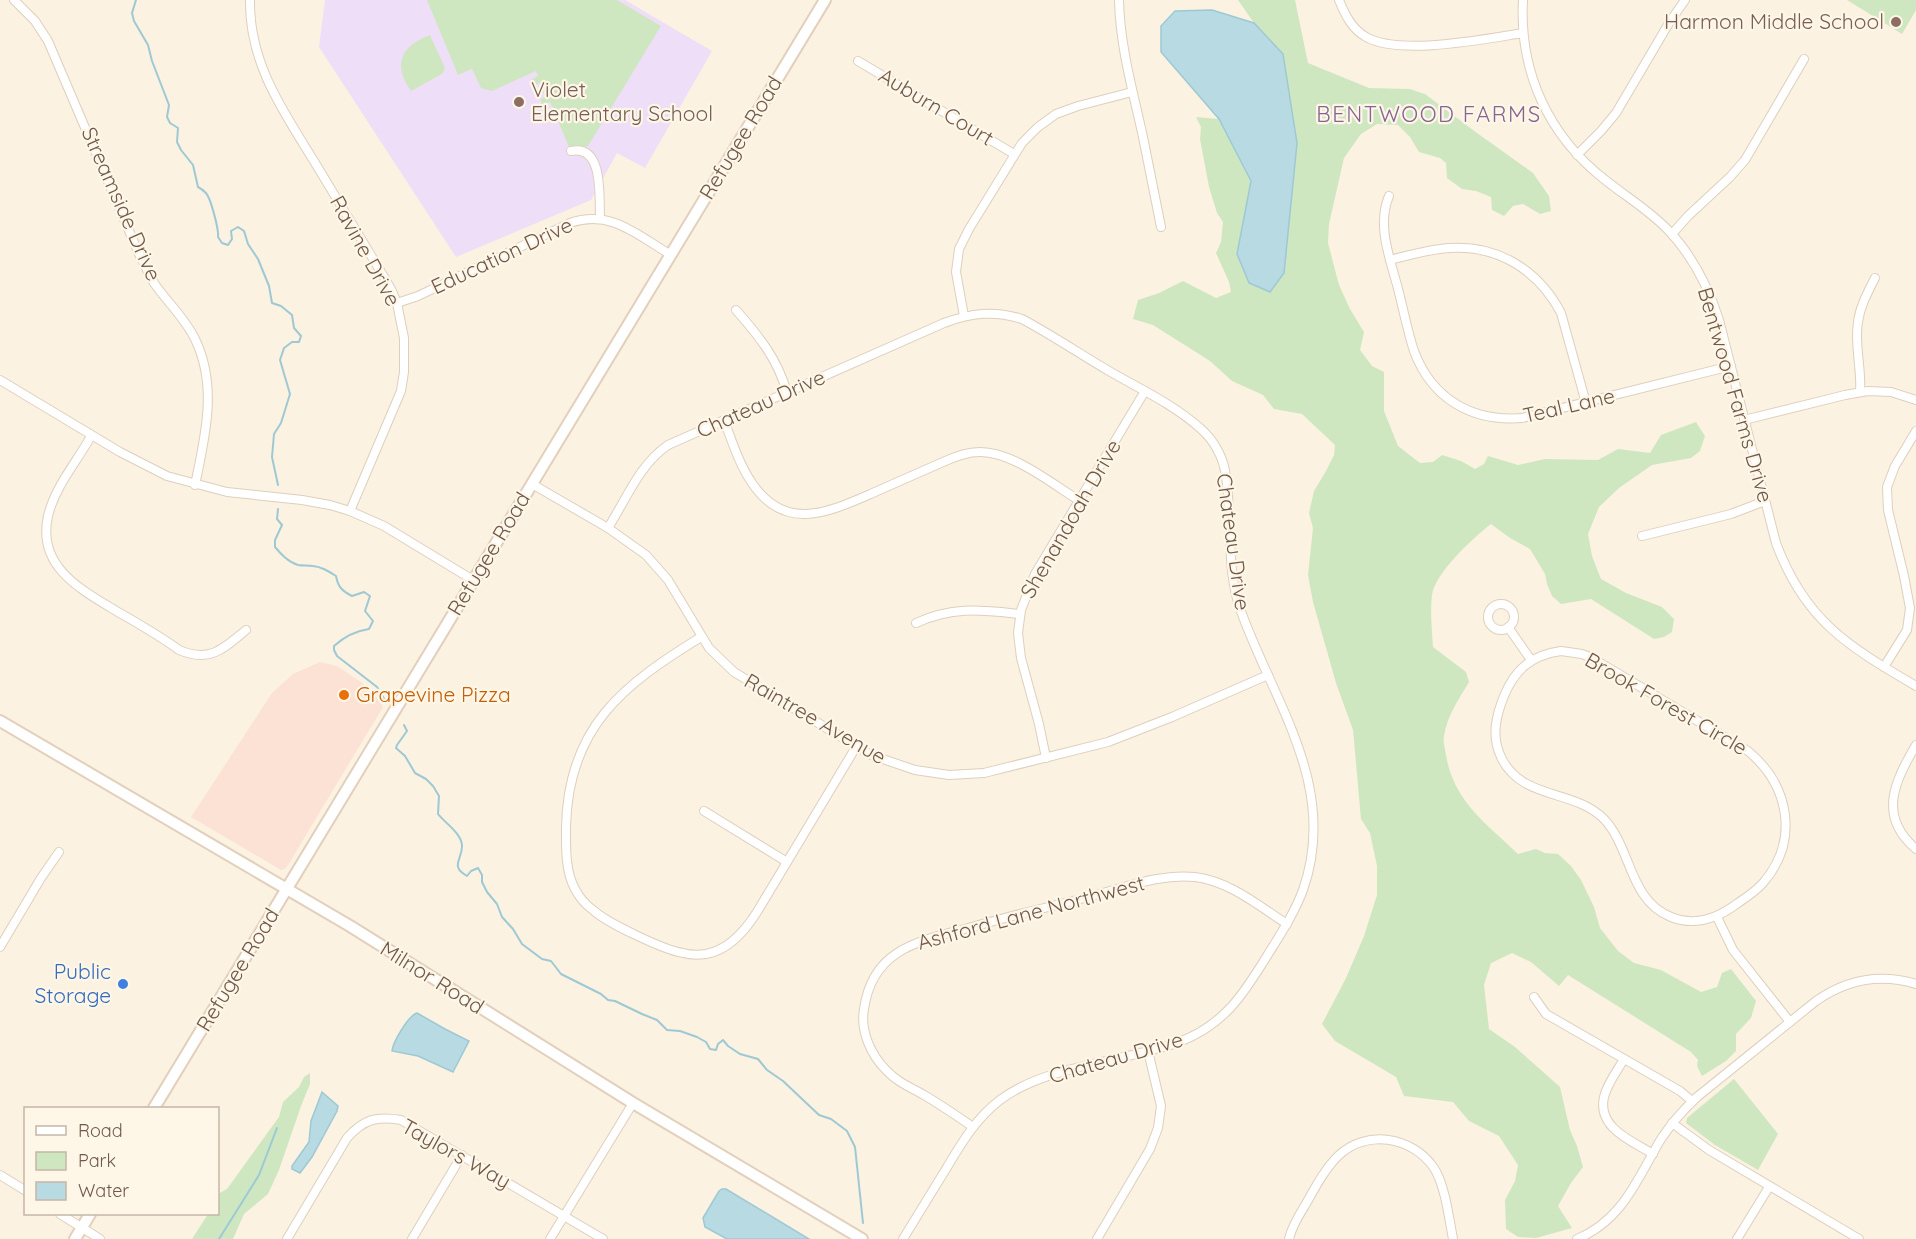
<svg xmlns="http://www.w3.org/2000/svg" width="1916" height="1239" font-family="Quicksand,sans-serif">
<rect width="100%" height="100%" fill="#fbf2e1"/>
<path fill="#fbe2d5" d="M320,662L337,666L361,682L376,697L383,707L288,865L285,869L281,870L191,817L272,693L293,674Z"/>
<path fill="#efdef7" d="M325,0H625L712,51L645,168L617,153L591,200L456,257L319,47Z"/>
<g fill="#cfe7c1">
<path d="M427,0H617L661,26L588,146L569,147L550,102L542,105L540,99L547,96L545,92L537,96L535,90L542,86L541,82L533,86L530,80L538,76L536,71L492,91L481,88L472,69L458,75Z"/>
<path d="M1238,0H1295L1308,63L1369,88L1410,89L1425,94L1477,133L1533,173L1549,196L1551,211L1540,214L1523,204L1513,206L1504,216L1492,210L1491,197L1476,191L1462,189L1447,178L1446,163L1440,158L1419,152L1410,137L1398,125L1377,124L1361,134L1344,158L1329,224L1328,243L1339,285L1350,309L1364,332L1360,350L1372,366L1384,372V411L1398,446L1420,463L1433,462L1442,455L1461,461L1475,469L1484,464L1488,456L1518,465L1545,459L1598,460L1618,449L1650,453L1661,435L1696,422L1705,436L1700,451L1691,458L1652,465L1619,488L1599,507L1588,534L1592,556L1601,579L1626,593L1662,607L1674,619L1672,632L1664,637L1654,639L1591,599L1561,604L1552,596L1547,584L1545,574L1530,549L1510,538L1491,524C1473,538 1435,573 1432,595C1430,612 1432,630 1433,647L1466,672L1469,682C1459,699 1447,716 1444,736C1443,742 1445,749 1446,755C1454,802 1485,822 1518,854L1536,849L1545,853L1558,854L1571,866L1581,880L1594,907L1600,928L1618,951L1634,963L1661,970L1701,992L1717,987L1722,973L1731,969L1756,1001L1751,1018L1736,1034V1051L1726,1061L1702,1076L1697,1066L1698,1060L1691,1052L1568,975L1559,986L1531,962L1512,953L1491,963L1484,985L1489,1029L1515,1047L1560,1087L1570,1130L1577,1146L1583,1167L1571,1183L1558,1206L1572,1228L1536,1238L1518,1237L1506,1229L1505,1200L1515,1181L1518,1165L1499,1136L1469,1121L1453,1102L1404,1096L1396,1077L1335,1041L1322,1024L1346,978L1364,936L1377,895V866L1370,833L1361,819L1353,730L1336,683L1313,602L1308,575L1313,528L1309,513L1314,491L1326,471L1334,455L1335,445L1302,414L1274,409L1263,395L1232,381L1210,361L1153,325L1133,319L1138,300L1159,293L1183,281L1216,298L1231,292L1229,282L1216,253L1221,242L1223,222L1217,213L1209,187L1200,139L1201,127L1196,117L1219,119L1251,181L1237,254L1297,143L1283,54L1254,23Z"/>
<path d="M1847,0H1916V10L1902,34Z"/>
<path d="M430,35L445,68L442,74L411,91C392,64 401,46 430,35Z"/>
<path d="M310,1073V1084L301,1106L279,1170L268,1194L244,1214L233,1239H192L208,1214H218V1194L227,1189L279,1117L283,1102L299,1087L304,1077Z"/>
<path d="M1734,1079L1778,1134L1758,1170L1715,1145L1686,1123L1687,1118Z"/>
</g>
<g fill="#b7dae3" stroke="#9ec9d4" stroke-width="1.5">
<path d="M1212,10L1254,23L1283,54L1297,143L1284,273L1270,292L1249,283L1237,254L1251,181L1219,119L1161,52V26L1175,11Z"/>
<path d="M417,1013L445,1029L469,1041L453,1072L418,1056L392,1051C393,1042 408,1016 417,1013Z"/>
<path d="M322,1092L338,1106L337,1111L312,1157L300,1173L292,1169V1166L309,1142L311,1121Z"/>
<path d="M722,1189H726L809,1239H727L705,1227L703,1218L719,1191Z"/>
</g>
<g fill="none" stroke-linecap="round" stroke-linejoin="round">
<g stroke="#9ec9d4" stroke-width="2">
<path d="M136,0L132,13L134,21L148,45L152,61L169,105L167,117L170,123L178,128L177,142L181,150L193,165L198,187C200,188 205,192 206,193C211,199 219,230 218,237L222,243L228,245L232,239L231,231L238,227L244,231L248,244L258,259L269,286L272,303L281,306L292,315L294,328L301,336L299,342H292L284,348L280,360L290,394L281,423L274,434L272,457L278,485"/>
<path d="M278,509L277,519L282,525L275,540V547C281,554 288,562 298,565C303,566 308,565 313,566C322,567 328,571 336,576C338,587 342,591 352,596L364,592L370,596L365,611L373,621L369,629C355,631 345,636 334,646V650L337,656L377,687L386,702"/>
<path d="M404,725L407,731L397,745L396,748L405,756L415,773L426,779L433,786L439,796L438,814C445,823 461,833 462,845C463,859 449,866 467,876L471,871L478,868L482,875V882L487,892L497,904L502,917L513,929L522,944L542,959L551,961L561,974L601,994L608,1000L615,1001L642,1014L657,1020L667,1030L680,1031L697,1037L706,1042L710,1049L716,1050L718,1044L723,1040L728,1046L740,1054L758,1059L767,1070L783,1081L819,1115L831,1119L847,1131L855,1147L863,1223"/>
<path d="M219,1239L259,1175L277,1128"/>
</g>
<defs>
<g id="street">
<path d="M14,0L35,21L48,41L139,254C144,263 148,273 154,283C167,302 185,318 195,339C218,386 205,437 195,485"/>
<path d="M250,0C249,67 287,116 320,171C344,211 368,250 391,289L397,303L404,338V372L401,391L350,511"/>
<path d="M1119,0C1120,47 1133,91 1143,137C1149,167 1155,197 1161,227"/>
<path d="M1339,0C1345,15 1352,29 1366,37C1400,56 1484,39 1523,33"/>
<path d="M1523,0C1519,71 1548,135 1604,179C1625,196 1649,210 1668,230C1693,256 1708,286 1719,320L1776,543C1805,621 1848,646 1916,686"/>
<path d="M858,61L1014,154"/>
<path d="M571,151C604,144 599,197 600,218"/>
<path d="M1577,155L1601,131L1616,113L1669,23L1685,0"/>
<path d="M1389,196C1377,224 1389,256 1397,285C1403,307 1407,330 1414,351C1432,399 1472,422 1522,418L1731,366"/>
<path d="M1672,234L1688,216L1730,177L1745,160L1804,59"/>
<path d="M1390,260C1410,255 1430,249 1450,248C1499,245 1539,271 1561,313L1586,403"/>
<path d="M397,303L418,296L570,223C611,209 637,235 671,255"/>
<path d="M736,310C758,335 778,359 787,393"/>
<path d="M964,316L956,272L959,249L969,229L1022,143L1038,127L1056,114L1078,106L1132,92"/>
<path d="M0,380L120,452L167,476L227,492L302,500L330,505L350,511L384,526L473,580"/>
<path d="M1860,392C1862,369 1854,345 1858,322C1860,306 1868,292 1875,278"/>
<path d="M724,420C732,441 739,464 752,483C786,534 831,511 875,492C898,482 920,472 943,462C954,457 966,452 979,452C1012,451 1052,484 1080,501"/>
<path d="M1744,420L1845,395L1868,391L1891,392L1916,400"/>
<path d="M91,436C77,462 55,486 48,516C37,565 78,588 113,609C135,622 159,635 179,650C210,663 223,649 246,630"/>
<path d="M532,484L608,528L646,555L668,580L709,648L734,672L871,755L915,770L949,775L984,773L1108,742L1172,717L1268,675"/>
<path d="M608,528C627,498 639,465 668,445L944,323C971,313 994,310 1022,319C1052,335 1080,354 1109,371C1140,389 1173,404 1200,428C1214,440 1224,458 1226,477C1233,522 1225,571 1242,614C1275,704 1339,788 1303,890C1294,914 1280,935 1267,956C1243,995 1224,1025 1179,1042C1124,1062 1046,1065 1000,1100C976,1118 961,1144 946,1169C932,1192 917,1216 903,1239"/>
<path d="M1642,536L1731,514L1765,501"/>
<circle cx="1501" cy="617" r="13"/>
<path d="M916,623C953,606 981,610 1020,614"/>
<path d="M1508,627L1531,660"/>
<path d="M701,637C623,685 568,727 566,827C566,847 565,871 575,889C579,897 586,905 593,910C607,923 664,950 683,953C690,955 698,955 706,954C729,950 745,931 757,912L856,747"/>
<path d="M1561,651L1582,654L1592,658L1748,751C1789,785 1800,840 1763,883C1756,891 1747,897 1738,903C1718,918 1696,927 1671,917C1628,900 1632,847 1603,818C1573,789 1521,800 1501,757C1491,736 1496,716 1504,696C1515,669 1532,655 1561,651Z"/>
<path d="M1884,667L1907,630L1910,608L1904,576L1888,510L1887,487L1895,466L1916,431"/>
<path d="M1916,745C1895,781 1877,816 1916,849"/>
<path d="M1046,758L1039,724L1021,658L1018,633L1021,610L1035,574L1145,391"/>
<path d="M704,811L787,862"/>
<path d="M1717,917L1733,950L1790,1022"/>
<path d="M0,947L41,878L59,852"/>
<path d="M1534,997L1546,1014L1680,1091L1692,1101"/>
<path d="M1624,1059C1617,1071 1607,1084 1604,1097C1597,1128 1632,1141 1653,1154"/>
<path d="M1672,1123L1709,1150L1859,1239"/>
<path d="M973,1127C957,1116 941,1105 924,1095C910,1087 897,1082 886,1070C871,1055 860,1031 864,1009C872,952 914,942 961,930C986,923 1011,916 1036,910C1061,904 1086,898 1110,891C1138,883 1166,874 1195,877C1229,881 1259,906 1287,924"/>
<path d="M0,1175L26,1191"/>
<path d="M60,1214L100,1239"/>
<path d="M287,1239L347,1138C364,1119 376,1116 401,1120L603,1239"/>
<path d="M412,1239L462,1155"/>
<path d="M550,1239L633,1103"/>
<path d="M1097,1239L1150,1149L1158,1128L1161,1106L1148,1051"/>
<path d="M1289,1239C1292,1225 1300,1214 1307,1202C1316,1186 1325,1169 1338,1156C1366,1129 1412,1136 1434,1168C1445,1185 1449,1218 1453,1239"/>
<path d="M1577,1239C1623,1220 1637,1179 1661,1139C1671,1124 1683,1110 1697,1097L1816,1001C1846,980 1880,973 1916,984"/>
<path d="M1737,1239L1769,1187"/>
</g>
<g id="secondary">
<path d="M0,721L350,926L633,1103L862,1239"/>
<path d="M154,1108L825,0"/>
<path d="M75,1239L90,1214"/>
</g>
</defs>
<use href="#street" stroke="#decfbe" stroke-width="10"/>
<use href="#secondary" stroke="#e3d0bc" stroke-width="14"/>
<use href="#street" stroke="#fff" stroke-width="8"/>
<use href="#secondary" stroke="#fff" stroke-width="10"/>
</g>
<g fill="#8d6e63" stroke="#fef6e7" stroke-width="2">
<circle cx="1896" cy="22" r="6"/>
<circle cx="519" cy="102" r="6"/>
</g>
<circle fill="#e8710a" stroke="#fef6e7" stroke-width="2" cx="344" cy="695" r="6"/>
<circle fill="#3f7fe0" stroke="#fef6e7" stroke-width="2" cx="123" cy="984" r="6"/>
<g text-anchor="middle" stroke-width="4.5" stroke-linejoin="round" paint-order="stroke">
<g font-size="21" fill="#785e54" stroke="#fef6e7" text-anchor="end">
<text x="1884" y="29">Harmon Middle School</text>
<text x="531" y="97" text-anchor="start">Violet<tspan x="531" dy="24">Elementary School</tspan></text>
</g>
<g font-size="21" fill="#70594a" stroke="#fef6e7">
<text transform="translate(936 107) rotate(31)" y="7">Auburn Court</text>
<text transform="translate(741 138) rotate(-59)" y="7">Refugee Road</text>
<text transform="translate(121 204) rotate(66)" y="7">Streamside Drive</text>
<text transform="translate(365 251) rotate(61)" y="7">Ravine Drive</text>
<text transform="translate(502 256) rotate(-25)" y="7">Education Drive</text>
<text transform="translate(1735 395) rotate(74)" y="7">Bentwood Farms Drive</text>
<text transform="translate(761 404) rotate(-24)" y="7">Chateau Drive</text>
<text transform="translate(1569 406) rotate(-13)" y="7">Teal Lane</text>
<text transform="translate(1071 519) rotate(-60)" y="7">Shenandoah Drive</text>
<text transform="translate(1233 542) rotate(82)" y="7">Chateau Drive</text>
<text transform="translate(489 554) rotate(-59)" y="7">Refugee Road</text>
<text transform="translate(1666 704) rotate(30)" y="7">Brook Forest Circle</text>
<text transform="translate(815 719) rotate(30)" y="7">Raintree Avenue</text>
<text transform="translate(1031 913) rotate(-15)" y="7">Ashford Lane Northwest</text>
<text transform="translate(238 970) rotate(-59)" y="7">Refugee Road</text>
<text transform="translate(432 978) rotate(32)" y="7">Milnor Road</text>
<text transform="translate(1116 1058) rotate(-16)" y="7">Chateau Drive</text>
<text transform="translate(456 1154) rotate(29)" y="7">Taylors Way</text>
</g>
<g font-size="21" fill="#c56008" stroke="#fef6e7" text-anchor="start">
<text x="356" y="702">Grapevine Pizza</text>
</g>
<g font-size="21" fill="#366cbe" stroke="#fef6e7" text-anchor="end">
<text x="111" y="979">Public<tspan x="111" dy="24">Storage</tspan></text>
</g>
<g font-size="22" letter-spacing="1.5" fill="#866593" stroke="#fef6e7">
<text x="1429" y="122">BENTWOOD FARMS</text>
</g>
</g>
<rect x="24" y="1107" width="195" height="108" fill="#fef6e7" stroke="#c5b7a8" stroke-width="1.5"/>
<rect x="36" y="1126" width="30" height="9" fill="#ffffff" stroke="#c5b7a8" stroke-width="1.5"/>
<text x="78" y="1137" font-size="18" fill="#70594a">Road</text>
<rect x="36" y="1152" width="30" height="18" fill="#cfe7c1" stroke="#c5b7a8" stroke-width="1.5"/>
<text x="78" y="1167" font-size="18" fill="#70594a">Park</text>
<rect x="36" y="1182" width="30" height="18" fill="#b7dae3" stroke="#c5b7a8" stroke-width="1.5"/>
<text x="78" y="1197" font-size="18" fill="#70594a">Water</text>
</svg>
